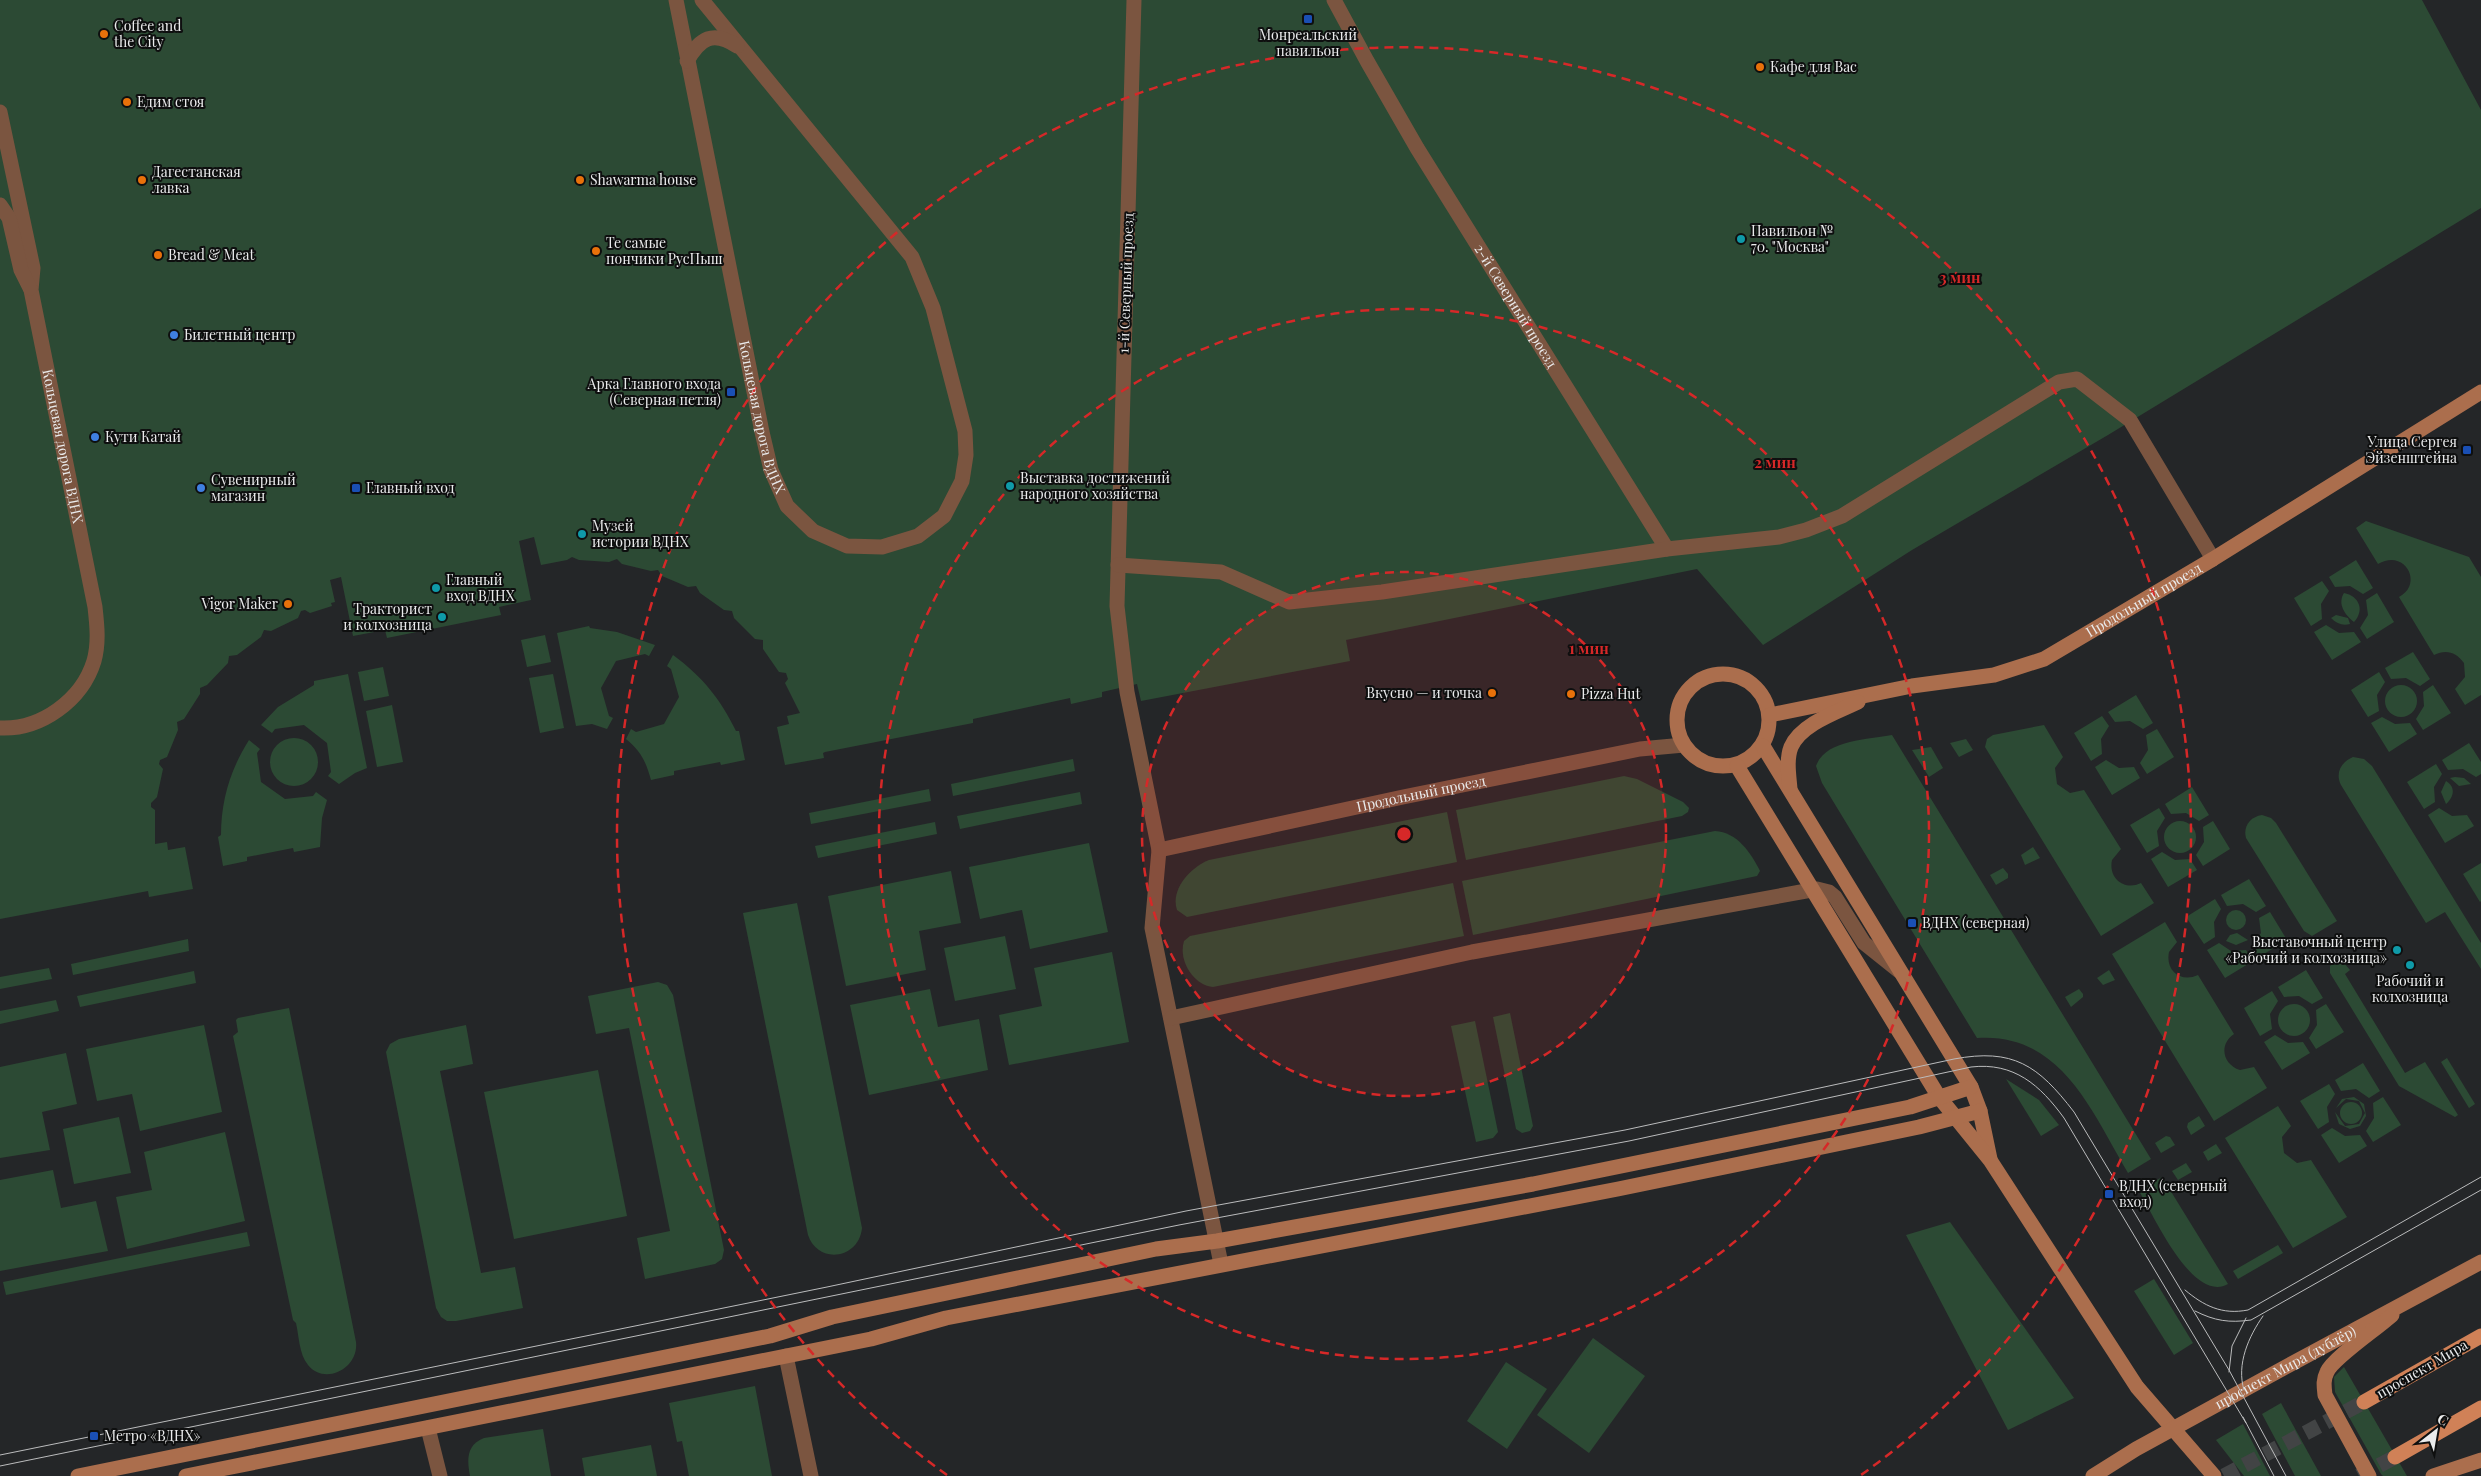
<svg xmlns="http://www.w3.org/2000/svg" width="2481" height="1476" font-family="'Playfair Display',serif">
<rect width="100%" height="100%" fill="#242628"/>
<g fill="#2c4a34">
<path d="M0,0H2422L2481,110V208L2108,435L1912,550L1763,645L1697,569L1346,640L1350,661L1141,701L1137,684L1102,692V697L1071,704L1070,698L973,719V723L825,752L823,753L824,758L785,765L777,727L789,724L787,716L800,713L785,683L788,679L786,673L779,672L763,649V640L755,639L734,618L732,611L724,610L700,593L696,586L688,587L662,576L658,570L651,571L622,564L617,559L609,562L579,560L572,557L567,560L541,565L534,537L519,541L531,600L499,607L501,615L387,638L385,630L353,636L341,577L330,580L335,602L331,603L332,606L310,613L305,610L301,611L298,618L271,631L264,630L261,637L237,655L229,656L228,663L207,685L200,688V694L184,719L177,722L178,730L167,757L160,760L159,764L163,769L157,797L151,803V807L155,810V844L167,842L168,850L185,847L193,889L149,897L148,891L0,919Z"/>
<path d="M2366,521L2469,557L2481,577V695L2465,705L2455,689L2465,677L2464,663C2456,652 2446,649 2434,655L2399,597C2424,584 2405,548 2378,564L2356,528Z"/>
<path d="M2356,560L2373,588L2363,594L2350,586L2335,587L2329,577Z"/>
<path d="M2322,581L2329,591L2321,604L2322,619L2311,626L2294,598Z"/>
<path d="M2344,593C2359,596 2365,610 2354,622C2345,615 2337,604 2344,593Z"/>
<path d="M2377,593L2394,622L2367,639L2360,628L2368,615L2366,600Z"/>
<path d="M2336,615L2348,618L2350,624C2343,626 2337,624 2331,618Z"/>
<path d="M2326,625L2339,633L2354,632L2361,642L2332,660L2314,632Z"/>
<path d="M589,626L590,628L617,632L655,645L649,656L645,654L616,661L601,688L609,716L613,718L607,729L592,724L576,726L557,633Z"/>
<path d="M545,635L551,662L527,667L521,640Z"/>
<path d="M2413,652L2430,679L2420,686L2406,678L2391,679L2385,668Z"/>
<path d="M673,655C702,676 721,700 736,731H739L745,760L721,765L720,762L674,771V775L651,780C646,762 641,751 626,739L631,729L636,732L664,724L679,697L671,669L667,666Z"/>
<path d="M383,667L389,696L364,701L358,672Z"/>
<path d="M2379,672L2385,682L2377,695L2379,711L2368,717L2351,690Z"/>
<path d="M348,674L367,768L355,773L339,784L328,776L331,772L327,743L304,725L275,729L272,733L261,725L278,707L314,685V681Z"/>
<path d="M553,674L564,728L540,733L529,678Z"/>
<path d="M2433,685L2451,713L2423,730L2416,719L2424,706L2423,692Z"/>
<circle cx="2401" cy="701" r="16"/>
<path d="M2136,695L2153,723L2143,729L2130,721L2115,722L2108,712Z"/>
<path d="M392,705L403,762L377,767L366,711Z"/>
<path d="M2102,716L2109,726L2101,739L2102,754L2091,761L2074,733Z"/>
<path d="M2382,717L2395,724L2410,723L2417,734L2389,752L2371,723Z"/>
<path d="M2044,725L2063,757L2055,768L2057,784L2070,793L2084,790L2121,849L2112,860C2108,879 2125,891 2141,883L2154,903L2101,936L1985,747L1987,739L1993,735Z"/>
<path d="M2157,729L2174,757L2147,774L2140,763L2148,750L2146,735Z"/>
<path d="M1892,735L2151,1159L2128,1173C2092,1112 2061,1032 1977,1038L1822,783L1816,766C1826,739 1868,740 1892,735Z"/>
<circle cx="294" cy="762" r="24"/>
<path d="M1966,739L1973,750L1959,757L1950,743Z"/>
<path d="M249,740L260,749L257,753L261,782L285,799L313,796L316,792L327,800L322,818L320,847L294,852L293,848L247,857V861L223,866L218,837L221,835C221,801 230,770 249,740Z"/>
<path d="M2469,743L2481,762V774L2476,777L2463,769L2448,770L2442,760Z"/>
<path d="M1931,747L1943,768L1929,777L1912,750Z"/>
<path d="M2353,757L2364,759L2372,766L2481,943V969L2445,912L2426,923L2341,785C2335,773 2341,762 2353,757Z"/>
<path d="M1073,759L1075,771L953,796L951,784Z"/>
<path d="M2106,760L2119,768L2134,767L2140,778L2112,795L2095,767Z"/>
<path d="M2436,764L2442,774L2434,787L2435,802L2424,809L2407,782Z"/>
<path d="M1624,776L1637,779L1683,802L1689,808L1688,812L1682,816L1466,860L1456,810Z"/>
<path d="M2455,777L2464,778L2471,784L2459,786L2450,778Z"/>
<path d="M2446,781C2456,787 2454,797 2446,804L2441,792Z"/>
<path d="M2192,787L2209,815L2199,821L2186,813L2171,814L2165,804Z"/>
<path d="M929,789L931,801L811,824L809,813Z"/>
<path d="M1080,792L1082,804L960,829L957,816Z"/>
<path d="M2159,808L2165,818L2157,831L2159,846L2147,853L2130,825Z"/>
<path d="M2439,808L2452,816L2467,815L2474,826L2445,843L2428,815Z"/>
<path d="M1447,812L1457,862L1187,917L1177,910C1170,889 1191,867 1209,860Z"/>
<path d="M2262,815L2271,818L2276,823L2337,921L2312,936L2304,931L2246,838C2243,826 2250,817 2262,815Z"/>
<path d="M2213,821L2230,849L2203,866L2196,855L2204,842L2203,827Z"/>
<circle cx="2180" cy="837" r="16"/>
<path d="M935,822L937,834L818,858L815,846Z"/>
<path d="M1715,831C1737,832 1751,853 1760,871L1757,876L1473,935L1462,881Z"/>
<path d="M1089,843L1108,932L1030,949L1022,910L980,919L969,867Z"/>
<path d="M2033,847L2040,858L2025,865L2021,855Z"/>
<path d="M2162,852L2175,860L2190,859L2197,870L2168,887L2151,859Z"/>
<path d="M2481,863V901L2480,902L2463,874Z"/>
<path d="M2003,868L2008,874V878L1996,885L1990,875Z"/>
<path d="M951,871L961,923L919,931L926,970L846,986L828,896Z"/>
<path d="M2249,879L2266,906L2256,912L2243,904L2227,906L2221,895Z"/>
<path d="M1453,883L1464,936L1213,987C1193,985 1178,960 1184,941L1190,936Z"/>
<path d="M2215,899L2221,909L2214,922L2215,937L2204,944L2186,917Z"/>
<path d="M797,903L862,1228C859,1259 818,1265 808,1235L743,913Z"/>
<circle cx="2236" cy="920" r="10"/>
<path d="M2270,912L2287,940L2259,957L2252,946L2261,933L2259,918Z"/>
<path d="M2165,922L2177,942L2169,952C2165,971 2181,983 2198,975L2234,1034C2219,1044 2222,1064 2240,1070L2254,1067L2267,1088L2214,1121L2112,954Z"/>
<path d="M2237,933L2248,940L2236,945L2226,941L2230,935Z"/>
<path d="M1005,936L1016,989L955,1001L944,948Z"/>
<path d="M188,939L189,951L73,975L71,964Z"/>
<path d="M2219,943L2231,951L2246,950L2253,961L2225,978L2207,950Z"/>
<path d="M1112,952L1129,1042L1009,1065L999,1015L1042,1006L1034,968Z"/>
<path d="M2335,961L2343,962L2350,970L2345,974L2405,1073L2425,1062L2458,1115L2455,1117L2399,1086L2330,973V966Z"/>
<path d="M49,968L52,979L0,989V977Z"/>
<path d="M2109,970L2115,980L2103,985L2097,978Z"/>
<path d="M2306,970L2323,998L2312,1004L2299,996L2284,997L2278,987Z"/>
<path d="M194,971L196,983L80,1007L77,996Z"/>
<path d="M658,982L667,985L673,995L724,1250L722,1259L715,1264L645,1279L637,1238L670,1231L629,1028L596,1034L588,996Z"/>
<path d="M930,989L938,1027L979,1019L988,1070L869,1095L850,1005Z"/>
<path d="M2079,989L2083,994V997L2071,1007L2065,997Z"/>
<path d="M2272,991L2278,1001L2270,1014L2272,1029L2260,1036L2244,1008Z"/>
<path d="M56,1000L59,1011L0,1024V1011Z"/>
<path d="M2326,1004L2344,1032L2316,1049L2309,1038L2317,1025L2316,1010Z"/>
<circle cx="2294" cy="1020" r="16"/>
<path d="M289,1008L356,1342C359,1368 325,1386 308,1365C299,1354 299,1336 296,1323L293,1320L233,1036L238,1032L236,1020L238,1018Z"/>
<path d="M1510,1013L1533,1126L1530,1131L1522,1133L1516,1129L1493,1017Z"/>
<path d="M1475,1021L1498,1132L1493,1138L1476,1142L1451,1026Z"/>
<path d="M204,1025L222,1112L140,1131L132,1094L97,1101L86,1049Z"/>
<path d="M466,1025L473,1064L440,1071L481,1273L515,1267L523,1308L456,1321H447L441,1317L436,1308L386,1052L390,1044L399,1039Z"/>
<path d="M2275,1035L2288,1043L2303,1042L2310,1053L2282,1070L2264,1042Z"/>
<path d="M66,1053L77,1104L42,1112L50,1150L0,1158V1067Z"/>
<path d="M2447,1058L2475,1104L2469,1108L2441,1062Z"/>
<path d="M2363,1063L2380,1091L2369,1098L2356,1089L2341,1091L2335,1080Z"/>
<path d="M598,1070L627,1216L514,1239L484,1092Z"/>
<path d="M2006,1079L2039,1100L2059,1125L2041,1136Z"/>
<path d="M2329,1084L2335,1094L2327,1107L2329,1122L2318,1129L2300,1101Z"/>
<path d="M2354,1097L2364,1104L2366,1116L2360,1126L2350,1129L2339,1124L2335,1112L2345,1126L2359,1124L2365,1113L2359,1101L2346,1099L2336,1108L2342,1099Z"/>
<path d="M2383,1097L2401,1125L2373,1142L2366,1131L2374,1118L2373,1103Z"/>
<circle cx="2351" cy="1113" r="11"/>
<path d="M2278,1106L2291,1126L2282,1137L2284,1153L2297,1163L2311,1160L2347,1217L2293,1248L2225,1138Z"/>
<path d="M2199,1116L2205,1126L2191,1135L2187,1127L2188,1123Z"/>
<path d="M119,1117L131,1173L74,1184L63,1129Z"/>
<path d="M2332,1128L2345,1136L2360,1135L2367,1146L2339,1163L2321,1135Z"/>
<path d="M225,1132L245,1221L127,1249L116,1197L152,1190L144,1152Z"/>
<path d="M2166,1136L2170,1137L2175,1145L2161,1153L2155,1143Z"/>
<path d="M2216,1144L2222,1153L2208,1161L2203,1152Z"/>
<path d="M2186,1163L2192,1172L2178,1180L2172,1171Z"/>
<path d="M53,1170L61,1208L96,1201L108,1251L0,1271V1180Z"/>
<path d="M2162,1177L2228,1284C2193,1304 2154,1216 2139,1191Z"/>
<path d="M1950,1222L2074,1398L2008,1430L1906,1235Z"/>
<path d="M247,1232L250,1246L6,1295L3,1282Z"/>
<path d="M2278,1245L2283,1253L2238,1279L2233,1271Z"/>
<path d="M2154,1279L2193,1343L2174,1355L2134,1291Z"/>
<path d="M1593,1338L1645,1376L1589,1453L1537,1415Z"/>
<path d="M1506,1362L1547,1389L1507,1449L1467,1421Z"/>
<path d="M2344,1367L2407,1476H2383L2381,1474L2335,1392L2334,1377Z"/>
<path d="M755,1386L772,1476H689L682,1441L677,1442L669,1403Z"/>
<path d="M2281,1403L2321,1476H2295L2262,1414Z"/>
<path d="M2243,1424L2270,1476H2244L2216,1440Z"/>
<path d="M543,1429L551,1476H470C467,1460 466,1445 484,1438Z"/>
<path d="M651,1445L657,1476H585L582,1458Z"/>
</g>
<g fill="none" stroke-linecap="round" stroke-linejoin="round">
<g stroke="#424445" stroke-width="15" stroke-dasharray="15 8" stroke-linecap="butt">
<path d="M2224,1476L2364,1402"/>
<path d="M2359,1476L2395,1457"/>
</g>
<g stroke="#7b5540" stroke-width="15">
<path id="s1" d="M676,0L762,432L771,470L787,506L813,531L847,546L882,547L918,536L944,516L962,481L966,455L965,431L933,308L912,257L702,0"/>
<path d="M1134,0L1117,606L1127,692L1159,850L1152,928L1221,1264"/>
<path id="s2" d="M1334,0L1367,61L1417,148L1667,549"/>
<path d="M687,61C700,38 713,30 737,46"/>
<path id="s3" d="M0,112L33,268L31,290L95,607C97,625 99,643 94,661C82,700 41,730 0,728"/>
<path d="M0,205L9,218L21,270L30,288"/>
<path d="M1118,565L1221,572L1289,602L1382,592L1667,549L1779,537L1806,530L1842,516L2059,382L2077,379L2130,420L2213,559"/>
<path id="s4" d="M1159,850L1403,797L1640,749L1684,745"/>
<path d="M1171,1018L1472,952L1817,889L1829,892L1835,897L1864,943L1899,971"/>
<path d="M786,1356L811,1476"/>
<path d="M428,1428L440,1476"/>
</g>
<g stroke="#ab6e4d" stroke-width="15">
<circle cx="1723" cy="720" r="46"/>
<path id="s5" d="M1770,715L1912,686L1994,675L2044,659L2213,559L2481,392"/>
<path d="M1763,746L1971,1087L1980,1111L1990,1159"/>
<path d="M1737,766L1939,1097L1990,1160L2137,1387L2214,1476"/>
<path d="M1790,789C1789,776 1786,760 1791,747C1801,724 1837,712 1858,702"/>
<path d="M78,1476L770,1336L832,1317L1156,1249L1217,1241L1533,1184L1910,1107L1971,1087"/>
<path d="M186,1476L871,1339L946,1318L1618,1189L1919,1127L1980,1111"/>
<path id="s6" d="M2093,1476L2136,1449L2282,1369L2481,1262"/>
<path d="M2369,1476L2325,1395C2324,1386 2323,1380 2327,1372C2333,1358 2378,1328 2392,1315"/>
<path d="M2433,1476L2481,1460"/>
</g>
<g stroke="#d08157" stroke-width="15">
<path d="M2364,1402L2481,1336"/>
<path d="M2395,1457L2481,1408"/>
</g>
<g stroke="#bbbcbd" stroke-width="1">
<path d="M2185,1290C2204,1306 2222,1315 2248,1310L2481,1177"/>
<path d="M2195,1311C2215,1321 2229,1323 2251,1320L2481,1190"/>
<path d="M2229,1372L2232,1346L2246,1318"/>
<path d="M2244,1390C2236,1364 2249,1336 2263,1316"/>
<path d="M2243,1417L2274,1476"/>
<path d="M0,1455L827,1287L1186,1211L1625,1130L1954,1059C2013,1048 2038,1065 2074,1112L2229,1370L2286,1476"/>
<path d="M0,1466L1179,1225L1629,1141L1971,1067C2014,1062 2040,1085 2064,1118L2246,1423"/>
</g>
</g>
<circle cx="1404" cy="834" r="262" fill="#d62828" fill-opacity=".12"/>
<g fill="none" stroke="#d62828" stroke-width="2.5" stroke-dasharray="9 6">
<circle cx="1404" cy="834" r="262"/>
<circle cx="1404" cy="834" r="525"/>
<path d="M947 1475A787 787 0 1 1 1861 1475"/>
</g>
<g fill="#1a4fb4" stroke="#0e0f0f" stroke-width="2">
<rect x="1303" y="14" width="10" height="10" rx="2.5"/>
<rect x="726" y="387" width="10" height="10" rx="2.5"/>
<rect x="2462" y="445" width="10" height="10" rx="2.5"/>
<rect x="351" y="483" width="10" height="10" rx="2.5"/>
<rect x="1907" y="918" width="10" height="10" rx="2.5"/>
<rect x="2104" y="1189" width="10" height="10" rx="2.5"/>
<rect x="89" y="1431" width="10" height="10" rx="2.5"/>
</g>
<g fill="#e8710a" stroke="#0e0f0f" stroke-width="2">
<circle cx="104" cy="34" r="5"/>
<circle cx="1760" cy="67" r="5"/>
<circle cx="127" cy="102" r="5"/>
<circle cx="142" cy="180" r="5"/>
<circle cx="580" cy="180" r="5"/>
<circle cx="596" cy="251" r="5"/>
<circle cx="158" cy="255" r="5"/>
<circle cx="288" cy="604" r="5"/>
<circle cx="1492" cy="693" r="5"/>
<circle cx="1571" cy="694" r="5"/>
</g>
<g fill="#0f9aa8" stroke="#0e0f0f" stroke-width="2">
<circle cx="1741" cy="239" r="5"/>
<circle cx="1010" cy="486" r="5"/>
<circle cx="582" cy="534" r="5"/>
<circle cx="436" cy="588" r="5"/>
<circle cx="442" cy="617" r="5"/>
<circle cx="2397" cy="950" r="5"/>
<circle cx="2410" cy="965" r="5"/>
</g>
<g fill="#3f7fe0" stroke="#0e0f0f" stroke-width="2">
<circle cx="174" cy="335" r="5"/>
<circle cx="95" cy="437" r="5"/>
<circle cx="201" cy="488" r="5"/>
</g>
<g text-anchor="middle" stroke-width="4" stroke-linejoin="round" paint-order="stroke">
<g font-size="14" fill="#eaebec" stroke="#0e0f0f" text-anchor="start">
<text x="114" y="31">Coffee and<tspan x="114" dy="16">the City</tspan></text>
<text x="1308" y="40" text-anchor="middle">Монреальский<tspan x="1308" dy="16">павильон</tspan></text>
<text x="1770" y="72">Кафе для Вас</text>
<text x="137" y="107">Едим стоя</text>
<text x="152" y="177">Дагестанская<tspan x="152" dy="16">лавка</tspan></text>
<text x="590" y="185">Shawarma house</text>
<text x="1751" y="236">Павильон №<tspan x="1751" dy="16">70. "Москва"</tspan></text>
<text x="606" y="248">Те самые<tspan x="606" dy="16">пончики РусПыш</tspan></text>
<text x="168" y="260">Bread &amp; Meat</text>
<text x="184" y="340">Билетный центр</text>
<text x="721" y="389" text-anchor="end">Арка Главного входа<tspan x="721" dy="16">(Северная петля)</tspan></text>
<text x="105" y="442">Кути Катай</text>
<text x="2457" y="447" text-anchor="end">Улица Сергея<tspan x="2457" dy="16">Эйзенштейна</tspan></text>
<text x="1020" y="483">Выставка достижений<tspan x="1020" dy="16">народного хозяйства</tspan></text>
<text x="211" y="485">Сувенирный<tspan x="211" dy="16">магазин</tspan></text>
<text x="366" y="493">Главный вход</text>
<text x="592" y="531">Музей<tspan x="592" dy="16">истории ВДНХ</tspan></text>
<text x="446" y="585">Главный<tspan x="446" dy="16">вход ВДНХ</tspan></text>
<text x="278" y="609" text-anchor="end">Vigor Maker</text>
<text x="432" y="614" text-anchor="end">Тракторист<tspan x="432" dy="16">и колхозница</tspan></text>
<text x="1482" y="698" text-anchor="end">Вкусно — и точка</text>
<text x="1581" y="699">Pizza Hut</text>
<text x="1922" y="928">ВДНХ (северная)</text>
<text x="2387" y="947" text-anchor="end">Выставочный центр<tspan x="2387" dy="16">«Рабочий и колхозница»</tspan></text>
<text x="2410" y="986" text-anchor="middle">Рабочий и<tspan x="2410" dy="16">колхозница</tspan></text>
<text x="2119" y="1191">ВДНХ (северный<tspan x="2119" dy="16">вход)</tspan></text>
<text x="104" y="1441">Метро «ВДНХ»</text>
</g>
<g font-size="14" fill="#eaebec" stroke="#0e0f0f">
<text transform="translate(1126 283) rotate(-88)" y="5">1-й Северный проезд</text>
<text dy="5" stroke="none"><textPath href="#s2" startOffset="356">2-й Северный проезд</textPath></text>
<text dy="5" stroke="none"><textPath href="#s1" startOffset="426">Кольцевая дорога ВДНХ</textPath></text>
<text dy="5" stroke="none"><textPath href="#s3" startOffset="341">Кольцевая дорога ВДНХ</textPath></text>
<text dy="5" stroke="none"><textPath href="#s5" startOffset="396">Продольный проезд</textPath></text>
<text dy="5" stroke="none"><textPath href="#s4" startOffset="268">Продольный проезд</textPath></text>
<text dy="5" stroke="none"><textPath href="#s6" startOffset="221">проспект Мира (дублёр)</textPath></text>
<text transform="translate(2422 1369) rotate(-30)" y="5">проспект Мира</text>
</g>
</g>
<circle cx="1404" cy="834" r="8" fill="#d62828" stroke="#0e0f0f" stroke-width="2.5"/>
<g font-size="15" text-anchor="middle" font-weight="bold" fill="#d62828" stroke="#0e0f0f" stroke-width="4" stroke-linejoin="round" paint-order="stroke">
<text x="1960" y="283">3 мин</text>
<text x="1775" y="468">2 мин</text>
<text x="1589" y="654">1 мин</text>
</g>
<g transform="translate(2436 1431) rotate(31)" stroke="#0e0f0f" stroke-width="4" paint-order="stroke">
<path d="M0-4L9 19L0 12L-9 19Z" fill="#eaebec"/>
<text y="-8" font-size="14" font-weight="bold" text-anchor="middle" fill="#eaebec">С</text>
</g>
</svg>
